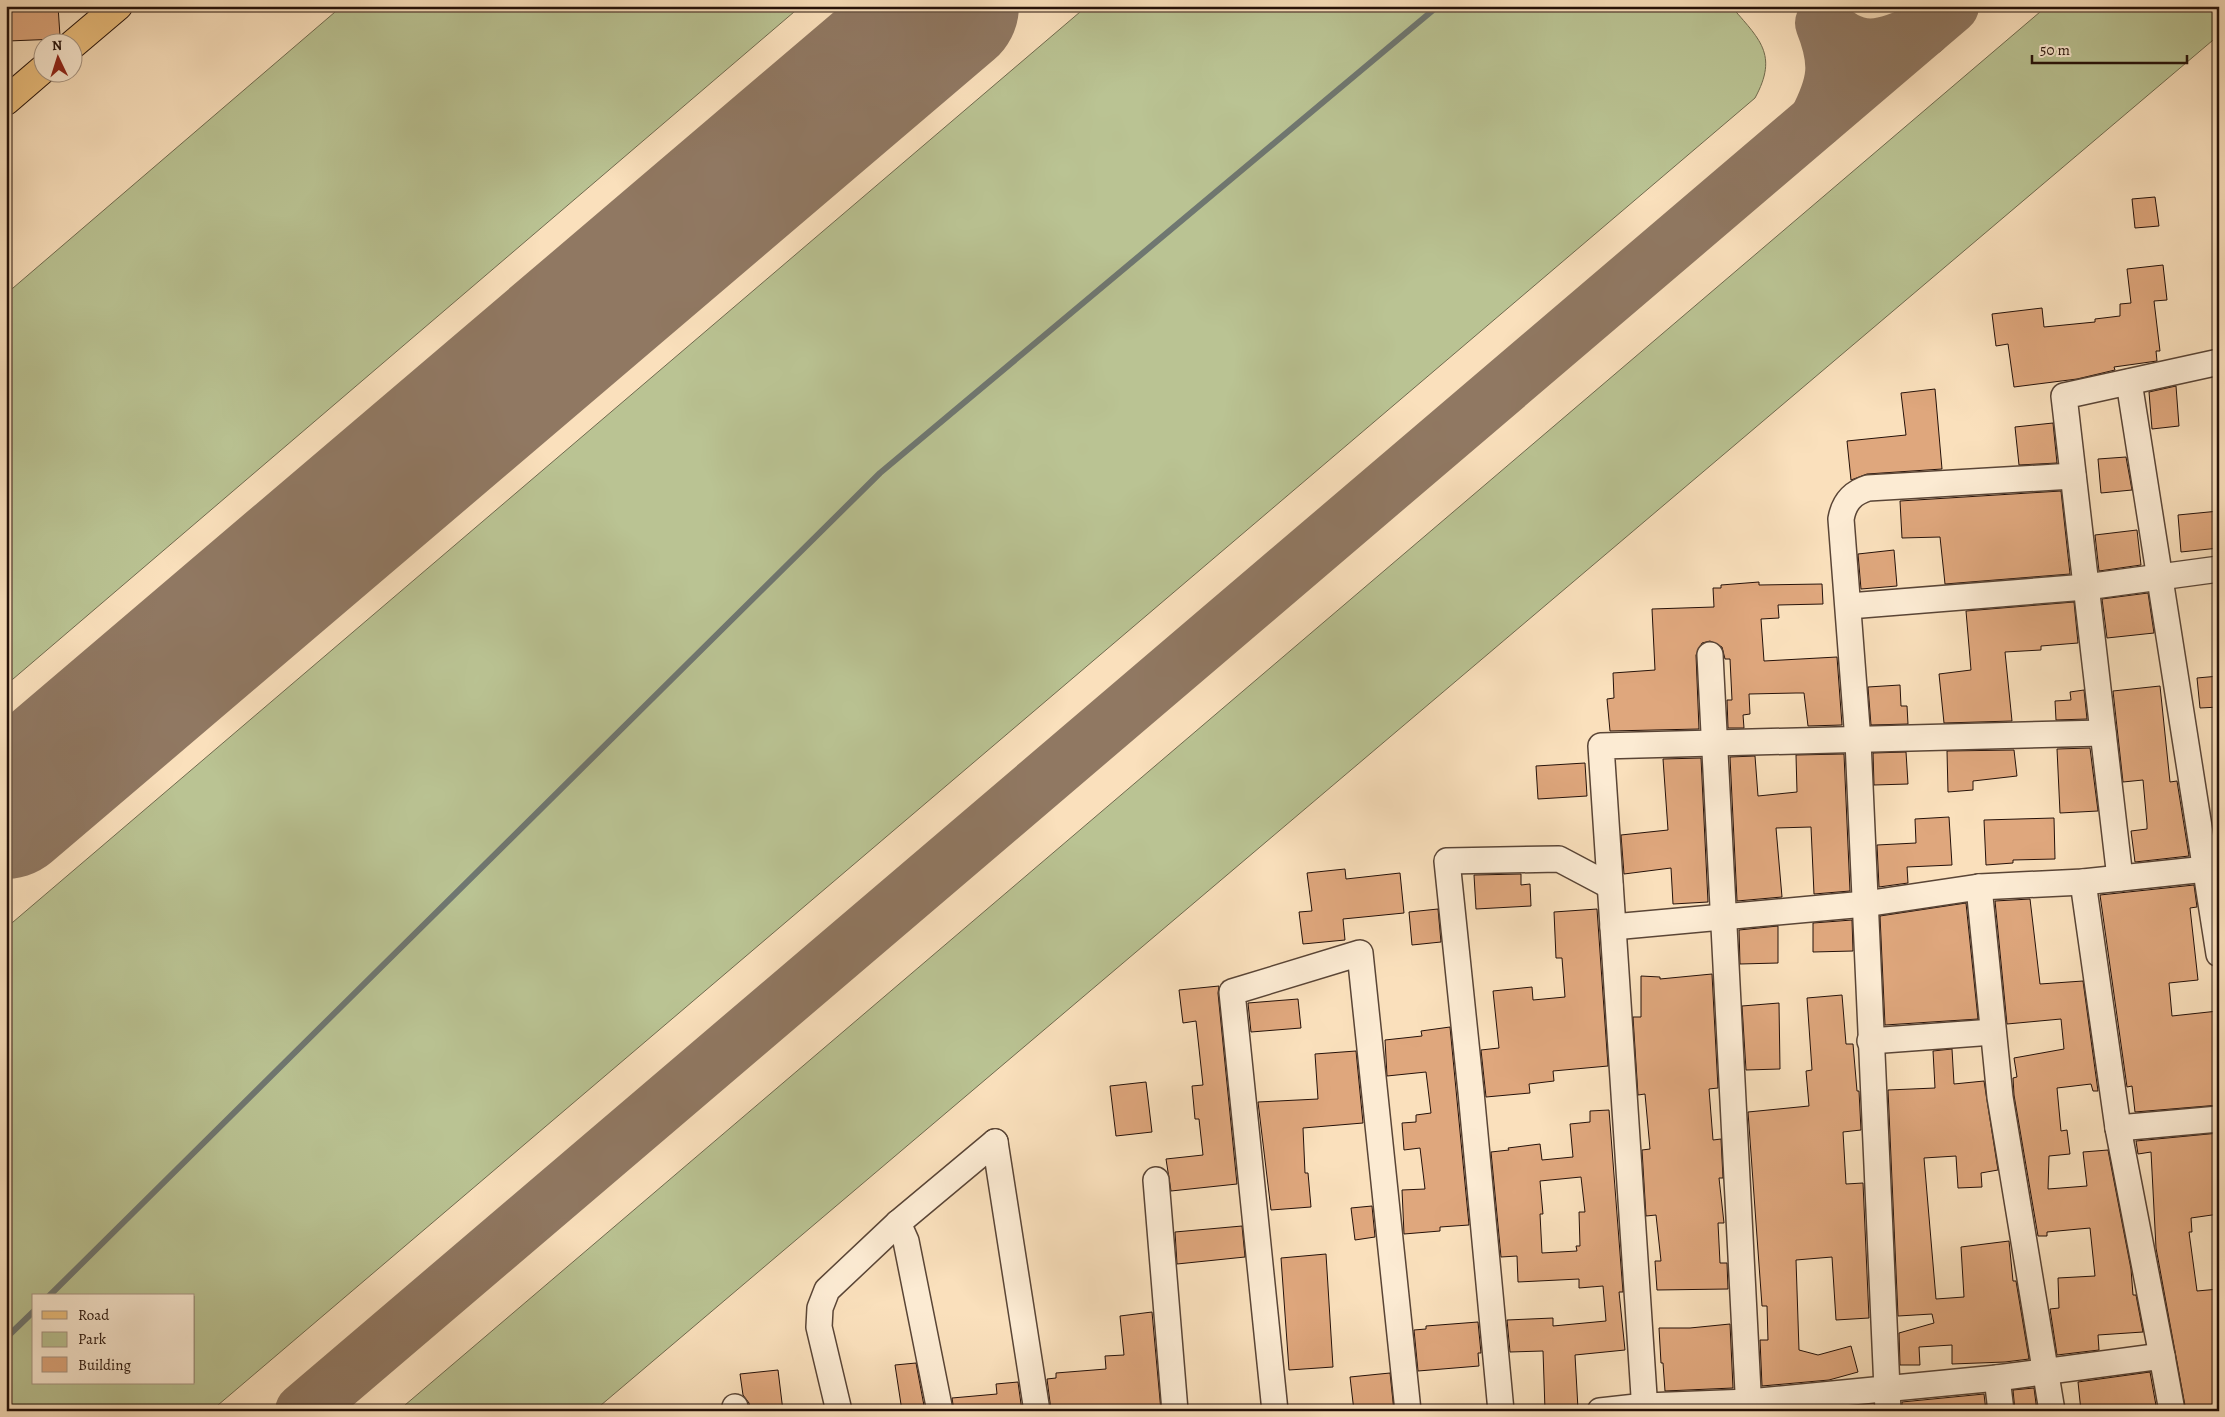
<svg xmlns="http://www.w3.org/2000/svg" width="2225" height="1417" font-family="Alegreya,serif">
<rect width="100%" height="100%" fill="#fae0bc"/>
<filter id="stains"><feTurbulence type="fractalNoise" baseFrequency=".004" numOctaves="4"/><feColorMatrix values="0 0 0 0 .2 0 0 0 0 .09 0 0 0 0 .02 0 0 0 .5 -.17"/></filter>
<radialGradient id="worn" r=".72"><stop offset=".6" stop-color="#630" stop-opacity="0"/><stop offset="1" stop-color="#630" stop-opacity=".3"/></radialGradient>
<g fill="#bac393" stroke="#706a4e" fill-rule="evenodd">
<path d="M342,6H801L6,685V294Z"/>
<path d="M1087,6H1731C1759,39 1779,54 1755,98L211,1411H6V928ZM34,1296H194V1383H34Z"/>
<path d="M2047,6H2219V35L594,1411H398Z"/>
</g>
<g fill="none" stroke-linecap="round" stroke-linejoin="round">
<g stroke="#6f7771" stroke-width="6">
<path d="M49,1296L880,473L1438,6"/>
<path d="M6,1338L34,1311"/>
</g>
<g stroke="#907862" stroke-width="56">
<path d="M1817,120C1836,83 1839,63 1823,23C1857,57 1883,49 1923,30"/>
<path d="M303,1411L1951,6"/>
</g>
<path stroke="#907862" stroke-width="140" d="M6,809L949,6"/>
</g>
<g fill="#dfa77d" stroke="#251109" fill-rule="evenodd">
<path d="M6,6H58L60,36L58,39L8,41Z"/>
<path d="M2155,197L2159,226L2135,228L2132,199Z"/>
<path d="M2163,265L2167,300L2154,301L2160,351H2156L2157,361L2114,367L2115,370L2077,379L2014,387L2008,344L1996,346L1992,314L2042,308L2044,327L2095,322V319L2120,316V304L2131,303L2127,269Z"/>
<path d="M2176,386L2179,426L2152,429L2149,392Z"/>
<path d="M1935,389L1942,469L1867,474L1851,480L1847,441L1906,435L1901,393Z"/>
<path d="M2053,423L2057,463L2019,465L2015,427Z"/>
<path d="M2126,457L2132,490L2101,493L2098,459Z"/>
<path d="M2061,491L2070,574L1945,584L1940,537L1902,538L1900,501Z"/>
<path d="M2219,511V548L2181,552L2178,515Z"/>
<path d="M2137,530L2141,565L2099,571L2095,535Z"/>
<path d="M1894,550L1897,586L1861,589L1858,554Z"/>
<path d="M1759,582V585L1822,584L1823,604L1778,605L1779,618L1761,619L1764,661L1837,657L1842,725L1808,726L1804,693H1796L1749,694L1750,714L1743,715L1744,728H1728L1727,700H1732L1730,659H1725L1722,647L1710,641L1702,643L1696,655L1699,729L1610,731L1607,699L1614,698L1613,673L1655,670L1652,609L1714,607L1713,588H1721V585Z"/>
<path d="M2148,593L2154,633L2107,638L2102,599Z"/>
<path d="M2074,602L2078,643L2041,646V650L2005,652L2012,721L1944,723L1939,674L1971,670L1966,611Z"/>
<path d="M2219,676V707L2200,708L2197,678Z"/>
<path d="M1900,685L1901,706H1907L1908,724L1871,725L1868,687Z"/>
<path d="M2160,686L2170,782L2177,781L2189,856L2135,862L2131,831L2147,829V824L2143,780L2123,782L2113,691Z"/>
<path d="M2084,690L2087,719L2056,720L2055,701L2071,700L2070,692Z"/>
<path d="M2090,748L2098,811L2060,813L2057,749Z"/>
<path d="M2014,750L2017,776L1973,781V790L1948,792L1947,751Z"/>
<path d="M1906,752L1908,784L1874,785L1873,753Z"/>
<path d="M1844,754L1850,891L1814,894L1811,827L1776,828L1782,897L1737,901L1730,757L1755,756L1758,796L1797,792L1796,755Z"/>
<path d="M1701,758L1708,902L1673,904L1671,868L1624,874L1621,835L1668,830L1663,759Z"/>
<path d="M1585,763L1587,796L1538,799L1536,766Z"/>
<path d="M1949,817L1952,865L1907,867L1908,883L1879,887L1877,845L1916,843L1915,819Z"/>
<path d="M2054,818L2055,859L2013,860V863L1986,865L1984,820Z"/>
<path d="M1345,869L1346,879L1400,873L1404,913L1343,919L1345,940L1303,944L1299,912L1312,911L1307,873Z"/>
<path d="M1521,874V885L1530,884L1531,906L1476,909L1474,875Z"/>
<path d="M2194,885L2197,907L2190,908L2198,980L2169,983L2172,1016L2218,1011L2219,1105L2135,1112L2132,1086L2127,1087L2100,895Z"/>
<path d="M2030,899L2040,984L2083,981L2098,1091H2093L2091,1084L2057,1088L2061,1131L2067,1130L2070,1154L2049,1156L2048,1189L2087,1186L2083,1152L2108,1150L2131,1269L2133,1295H2136L2143,1332L2098,1335L2099,1350L2057,1355L2050,1309L2059,1308L2058,1278L2095,1276L2090,1228L2047,1232V1236H2038L2014,1095L2013,1078L2017,1077L2014,1058L2064,1049L2061,1019L2007,1024L1995,901Z"/>
<path d="M1966,903L1978,1019L1885,1025L1880,916Z"/>
<path d="M1438,909L1441,942L1412,945L1409,912Z"/>
<path d="M1597,909L1608,1066L1553,1071L1554,1081L1529,1084L1530,1093L1486,1097L1481,1050L1499,1048L1493,991L1532,987L1533,1000L1565,997L1562,958H1556L1554,912Z"/>
<path d="M1852,920L1853,951L1813,952V923Z"/>
<path d="M1778,926V963L1740,964L1739,930Z"/>
<path d="M1712,974L1718,1088L1709,1089L1713,1140L1721,1139L1723,1178H1719L1724,1223H1718L1720,1263H1727L1728,1289L1657,1290L1655,1261H1661L1656,1215L1646,1216L1642,1150L1650,1149L1645,1094L1638,1095L1633,1017H1641V976L1660,977V979Z"/>
<path d="M1219,986L1218,993L1237,1184L1171,1191L1166,1159L1203,1155L1199,1119H1195L1192,1086L1203,1085L1196,1021L1183,1023L1179,990Z"/>
<path d="M1842,995L1846,1044H1853L1857,1091H1859L1861,1130L1843,1132L1846,1184L1863,1183L1869,1318L1836,1320L1832,1257L1796,1260L1799,1350L1818,1355L1851,1346L1858,1372L1829,1380L1762,1386L1760,1340H1768L1767,1306H1762L1748,1112L1809,1106L1806,1071L1812,1070L1807,998Z"/>
<path d="M1298,999L1301,1028L1251,1032L1248,1003Z"/>
<path d="M1779,1003L1780,1069L1746,1070L1742,1006Z"/>
<path d="M1450,1027L1469,1225L1440,1227V1231L1404,1234L1402,1190L1425,1189L1420,1148L1404,1150L1402,1123L1416,1122V1115L1431,1113L1426,1072L1387,1076L1385,1040L1422,1036L1421,1031Z"/>
<path d="M1952,1049L1954,1084L1984,1081L1998,1170L1981,1173L1982,1187L1958,1188L1956,1156L1924,1158L1936,1299L1964,1297L1961,1247L2009,1241L2013,1281H2016L2029,1359L2005,1362L1952,1364V1345L1919,1347L1920,1365H1900L1899,1333L1934,1323L1932,1314L1898,1316L1888,1090L1935,1088L1933,1051Z"/>
<path d="M1356,1051L1363,1123L1303,1128L1305,1173H1308L1311,1207L1271,1210L1258,1102L1318,1099L1315,1054Z"/>
<path d="M1146,1082L1152,1132L1116,1136L1110,1086Z"/>
<path d="M1609,1110L1623,1292H1619L1625,1350L1575,1355L1578,1409L1545,1410L1543,1351L1510,1352L1507,1320L1553,1318V1326L1606,1321L1603,1286L1579,1288V1279L1518,1282L1517,1256L1501,1257L1491,1152L1509,1150L1508,1148L1540,1144L1542,1160L1573,1157L1570,1124L1590,1122V1111ZM1581,1177L1585,1212H1579L1580,1246H1576L1577,1251L1542,1253L1540,1214H1543L1540,1181Z"/>
<path d="M2219,1133V1214L2191,1218L2192,1232H2189L2197,1291L2219,1289V1411H2186L2156,1248L2151,1152L2138,1154L2136,1141Z"/>
<path d="M1372,1206L1375,1237L1355,1240L1351,1208Z"/>
<path d="M1242,1226L1245,1257L1177,1264L1175,1232Z"/>
<path d="M1326,1254L1333,1367L1289,1370L1281,1258Z"/>
<path d="M1152,1312L1161,1411H1085L1084,1407L1051,1410L1047,1379L1056,1378V1373L1106,1369L1105,1356L1124,1355L1120,1316Z"/>
<path d="M1478,1322L1481,1353H1478L1479,1366L1418,1371L1414,1330L1426,1329V1326Z"/>
<path d="M1730,1324L1733,1388L1665,1391L1663,1363H1661L1659,1328H1690Z"/>
<path d="M916,1363L925,1411H902L895,1365Z"/>
<path d="M778,1370L783,1411H750L749,1403L743,1395L740,1374Z"/>
<path d="M2150,1372L2157,1411H2081L2078,1382Z"/>
<path d="M1390,1373L1394,1411H1354L1350,1377Z"/>
<path d="M1018,1382L1022,1411H954L952,1398L997,1394L996,1384Z"/>
<path d="M2034,1388L2037,1411H2015L2013,1390Z"/>
<path d="M1984,1394L1986,1411H1902V1402Z"/>
</g>
<g fill="none" stroke-linecap="round" stroke-linejoin="round">
<defs>
<g id="minor">
<path d="M2129,382L2219,954"/>
<path d="M1849,606L2086,587L2219,569"/>
<path d="M1710,655L1749,1411"/>
<path d="M2120,878L2064,396L2219,362"/>
<path d="M2083,882L2118,1128L2162,1356"/>
<path d="M1979,887L2000,1097L2052,1411"/>
<path d="M1613,927L1865,904L1979,887L2083,882L2206,869"/>
<path d="M1870,1041L1993,1032"/>
<path d="M2118,1128L2219,1119"/>
<path d="M995,1142L1037,1411"/>
<path d="M1156,1180L1175,1411"/>
<path d="M898,1223L906,1241L940,1411"/>
<path d="M1997,1378L2001,1411"/>
<path d="M735,1407L736,1411"/>
<path d="M839,1411L819,1327L820,1308L827,1290L898,1223L995,1142"/>
<path d="M1275,1411L1232,992L1360,953L1408,1411"/>
<path d="M1501,1411L1471,1092L1447,861L1559,859L1610,886"/>
<path d="M1600,1411L1645,1406L1749,1402L1997,1378L2162,1356L2172,1411"/>
<path d="M1645,1411L1601,746L2103,733"/>
<path d="M1888,1411L1858,741L1841,519C1844,502 1852,493 1868,488L2073,476"/>
</g>
<g id="major">
<path d="M72,45L118,6"/>
<path d="M6,101L42,70"/>
</g>
</defs>
<use href="#minor" stroke="#5a4536" stroke-width="28"/>
<use href="#major" stroke="#251109" stroke-width="30"/>
<use href="#minor" stroke="#fcebd3" stroke-width="25"/>
<use href="#major" stroke="#edc07e" stroke-width="28"/>
</g>
<rect width="2225" height="1417" fill="none" stroke="#fae0bc" stroke-width="25"/>
<rect x="8" y="8" width="2210" height="1402" fill="none" stroke="#251109" stroke-width="2.5"/>
<rect x="12" y="12" width="2200" height="1392" fill="none" stroke="#251109"/>
<rect x="32" y="1294" width="162" height="90" fill="#fcebd3" stroke="#a69482"/>
<rect x="42" y="1311" width="25" height="8" fill="#edc07e" stroke="#a69482"/>
<text x="78" y="1320" font-size="15" fill="#251109">Road</text>
<rect x="42" y="1332" width="25" height="15" fill="#bac393" stroke="#a69482"/>
<text x="78" y="1344" font-size="15" fill="#251109">Park</text>
<rect x="42" y="1357" width="25" height="15" fill="#dfa77d" stroke="#a69482"/>
<text x="78" y="1370" font-size="15" fill="#251109">Building</text>
<g transform="translate(58 58) rotate(356)"><circle r="24" fill="#fcebd3" stroke="#a69482"/>
<path d="M0-4L9 19L0 12L-9 19Z" fill="#8f2418"/>
<text y="-8" font-size="14" font-weight="bold" text-anchor="middle" fill="#251109">N</text>
</g>
<path d="M2032 55v8h155v-8" fill="none" stroke="#251109" stroke-width="2.5"/>
<text x="2040" y="55" font-size="15" fill="#251109" stroke="#fcebd3" stroke-width="4" paint-order="stroke">50 m</text>
<rect width="100%" height="100%" filter="url(#stains)"/>
<rect width="100%" height="100%" fill="url(#worn)"/>
</svg>
